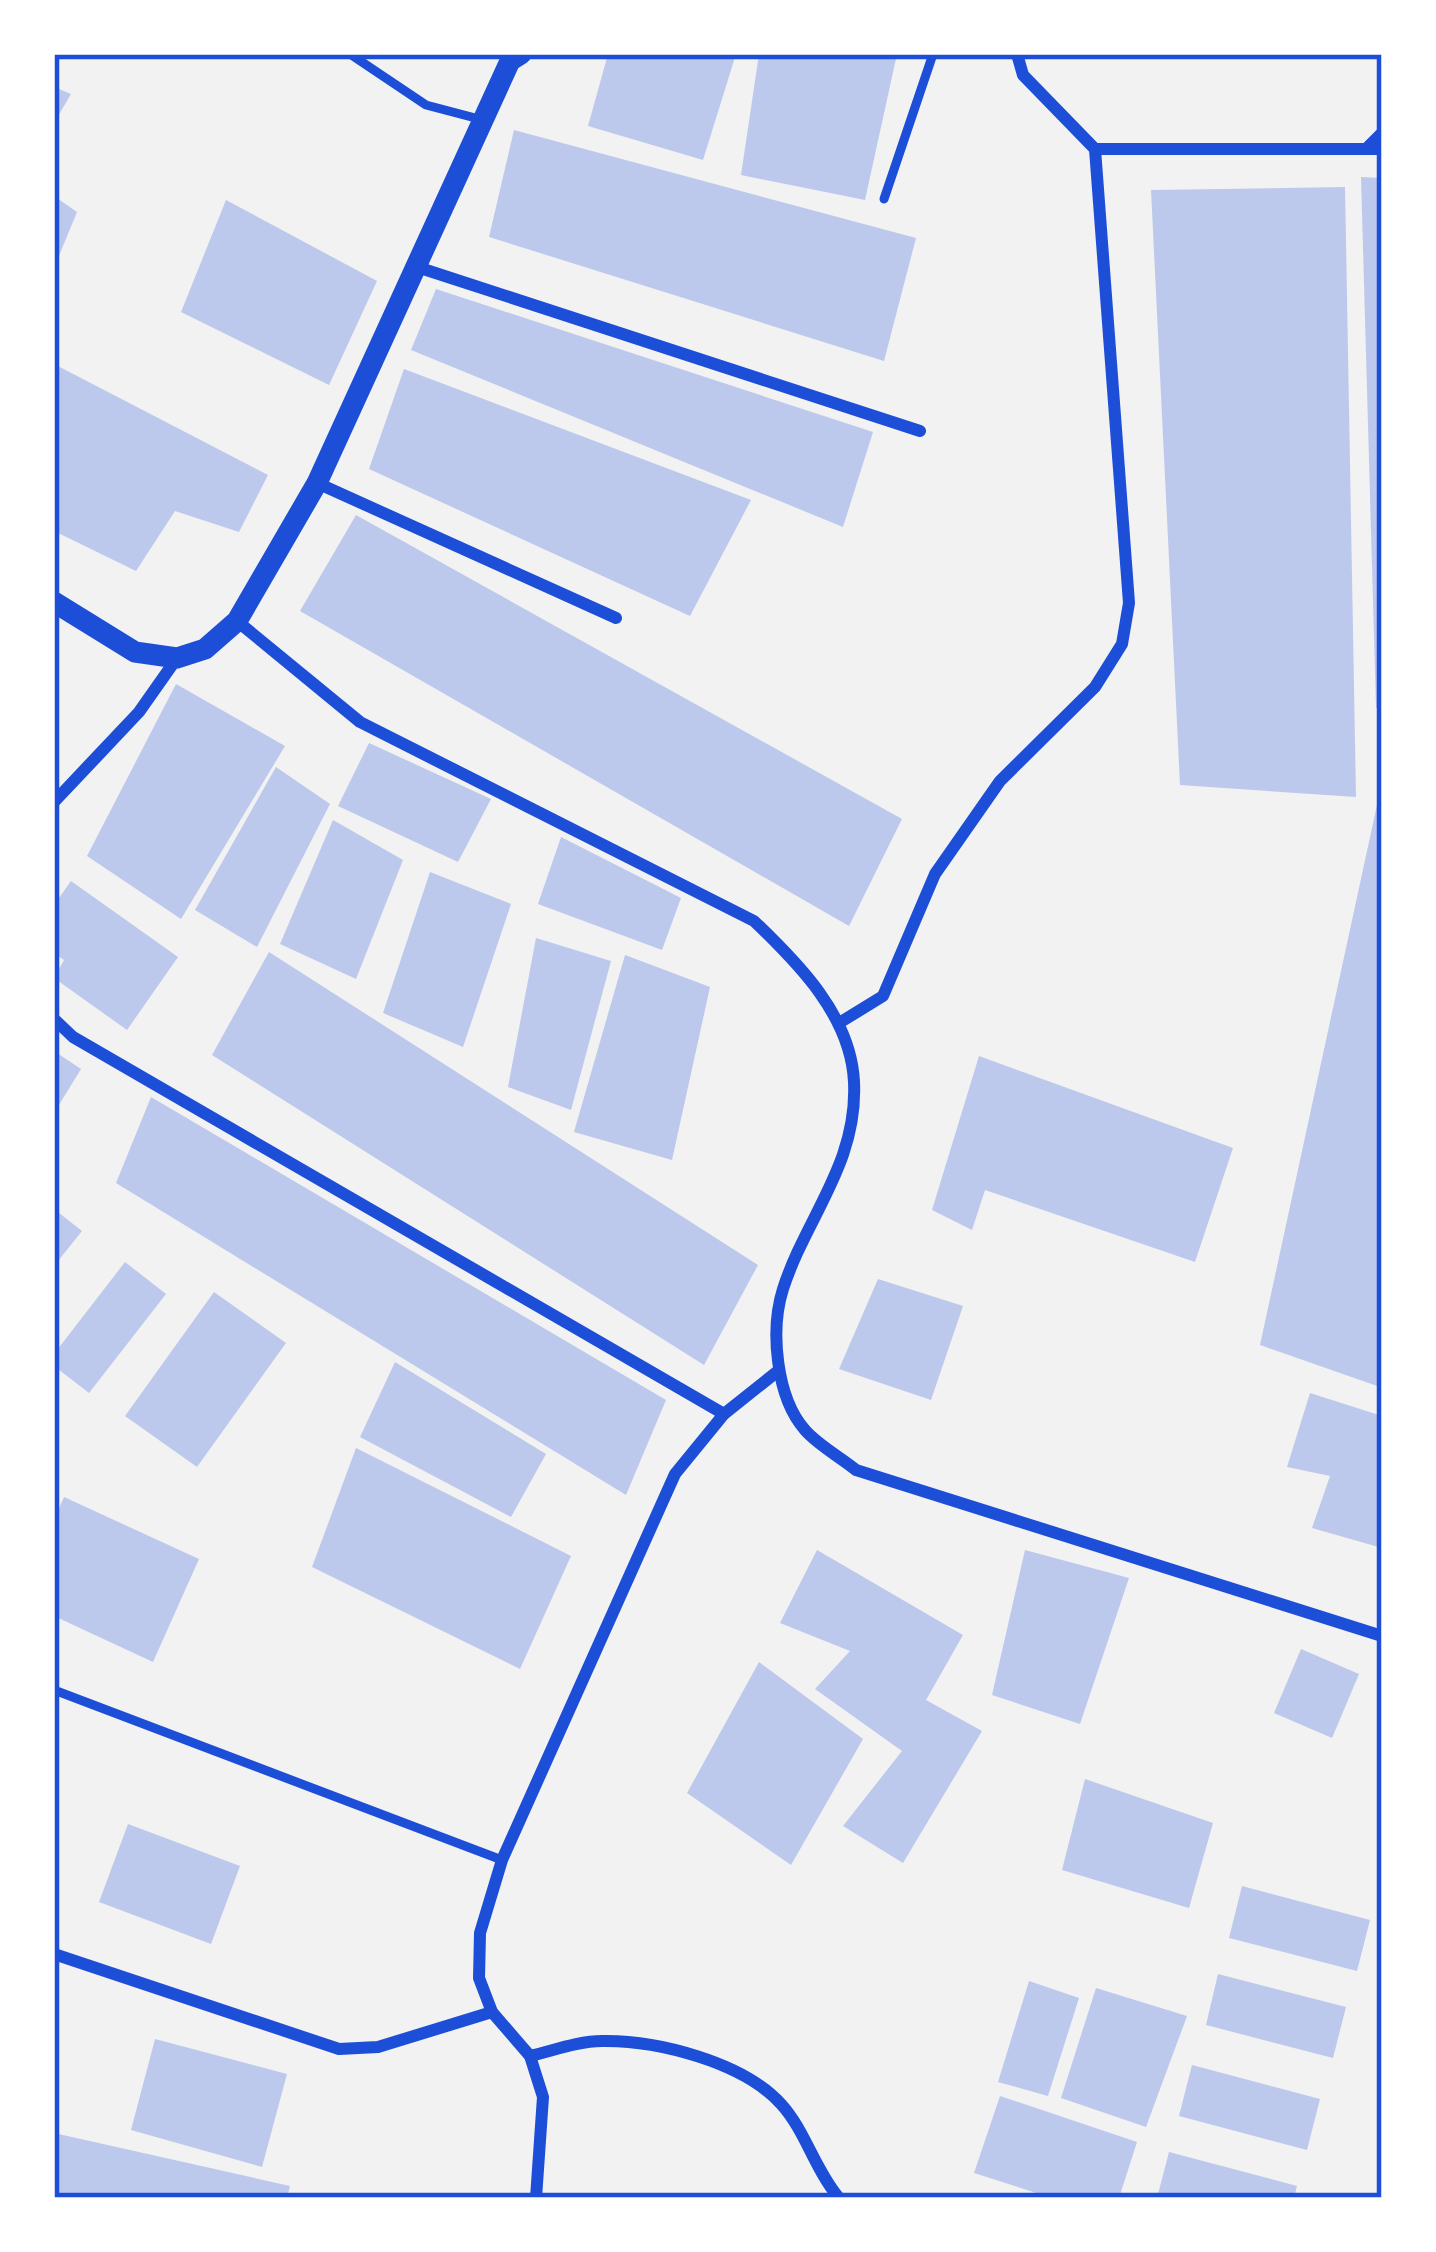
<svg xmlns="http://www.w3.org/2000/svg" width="1436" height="2252" font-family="Rubik,sans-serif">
<rect width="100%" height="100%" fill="#f2f2f2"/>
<g fill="#bdc9ec">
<path d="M608,54H736L703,160L588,126Z"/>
<path d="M759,54H897L865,200L741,175Z"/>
<path d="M54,87L71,94L54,123Z"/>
<path d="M514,130L916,238L884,361L489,237Z"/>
<path d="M1361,177L1382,178V709L1376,708Z"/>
<path d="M1345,187L1356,797L1180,785L1151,190Z"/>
<path d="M54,196L77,212L54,268Z"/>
<path d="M226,200L377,281L329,385L181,312Z"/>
<path d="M436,289L873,432L843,527L411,350Z"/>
<path d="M54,364L268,475L239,532L175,511L136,571L54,531Z"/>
<path d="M404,369L751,500L690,616L369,469Z"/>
<path d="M356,515L902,819L849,926L300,611Z"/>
<path d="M176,684L285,746L181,919L87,856Z"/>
<path d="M369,743L491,799L458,862L338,806Z"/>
<path d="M276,767L330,804L257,947L195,910Z"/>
<path d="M1380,791H1382L1380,1387L1260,1345Z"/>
<path d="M333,820L403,860L356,979L280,944Z"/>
<path d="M561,837L681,898L662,950L538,904Z"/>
<path d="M430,872L511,904L463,1047L383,1013Z"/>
<path d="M71,881L178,957L127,1030L54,978L64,960L54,953V905Z"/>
<path d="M536,938L611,961L571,1110L508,1087Z"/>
<path d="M269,952L758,1265L704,1365L212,1055Z"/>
<path d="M625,955L710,987L672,1160L574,1132Z"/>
<path d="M54,1051L81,1069L54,1113Z"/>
<path d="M979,1056L1233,1148L1195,1262L985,1190L972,1230L932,1210Z"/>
<path d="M151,1097L666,1400L626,1495L116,1183Z"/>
<path d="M54,1209L82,1231L54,1266Z"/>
<path d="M125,1262L166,1294L89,1393L54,1366V1354Z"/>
<path d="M878,1279L963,1306L931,1400L839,1369Z"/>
<path d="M214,1292L286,1343L197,1467L125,1416Z"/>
<path d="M395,1362L546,1454L511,1517L360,1437Z"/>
<path d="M1310,1393L1382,1416V1548L1312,1528L1330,1476L1287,1467Z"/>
<path d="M356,1448L571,1556L520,1669L312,1567Z"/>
<path d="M64,1497L199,1559L153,1662L54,1616V1520Z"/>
<path d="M817,1550L963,1635L926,1700L982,1731L903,1863L843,1826L902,1751L815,1689L850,1651L780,1623Z"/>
<path d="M1025,1550L1129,1578L1080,1724L992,1695Z"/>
<path d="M1301,1649L1359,1674L1332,1738L1274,1713Z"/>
<path d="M759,1662L863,1739L791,1865L687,1793Z"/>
<path d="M1085,1779L1213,1823L1189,1908L1062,1870Z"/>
<path d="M128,1824L240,1866L211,1944L99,1902Z"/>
<path d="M1242,1886L1370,1920L1357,1971L1229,1938Z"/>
<path d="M1218,1974L1346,2007L1333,2058L1206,2025Z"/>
<path d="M1029,1981L1079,1998L1048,2096L998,2082Z"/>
<path d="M1096,1988L1187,2016L1146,2127L1061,2098Z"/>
<path d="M155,2039L287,2074L262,2167L131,2130Z"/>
<path d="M1192,2065L1320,2099L1307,2150L1179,2116Z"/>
<path d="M1000,2096L1137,2142L1119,2198H1052L974,2173Z"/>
<path d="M54,2133L290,2186L287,2198H54Z"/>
<path d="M1169,2152L1297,2186L1294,2198H1157Z"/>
</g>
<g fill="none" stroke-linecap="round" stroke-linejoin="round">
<g stroke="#1d4ed8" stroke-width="9">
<path d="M350,54L426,105L483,120"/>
<path d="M884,199L933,54"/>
<path d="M54,1690L502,1860"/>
</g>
<g stroke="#1d4ed8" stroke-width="12">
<path d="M1017,54L1023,75L1095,149H1382"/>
<path d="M1367,148L1382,133"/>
<path d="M414,266L920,431"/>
<path d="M317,483L616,618"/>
<path d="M237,621L360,722L754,921C798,963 851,1016 854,1082C858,1164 806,1217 783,1289C770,1330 776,1397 805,1430C818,1445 840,1457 856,1470L1382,1636"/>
<path d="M54,802L139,712L177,658"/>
<path d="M54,1019L73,1037L724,1414"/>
<path d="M839,1023L883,996L935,874L1000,781L1095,687L1122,644L1129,603L1095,149"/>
<path d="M54,1954L339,2049L378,2047L492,2012"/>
<path d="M530,2056C552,2051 578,2041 602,2041C657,2040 743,2062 781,2104C805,2130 815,2170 839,2198"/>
<path d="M536,2198L543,2097L530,2056L492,2012L479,1978L480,1933L502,1860L675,1474L724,1414L778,1371"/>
</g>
<path stroke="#1d4ed8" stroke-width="21" d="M54,602L135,652L177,658L205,649L237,621L317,483L510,61L521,54"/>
</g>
<rect width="1436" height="2252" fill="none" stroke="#ffffff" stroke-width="114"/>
<rect x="57" y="57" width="1322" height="2138" fill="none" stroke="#1d4ed8" stroke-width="4.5"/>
</svg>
